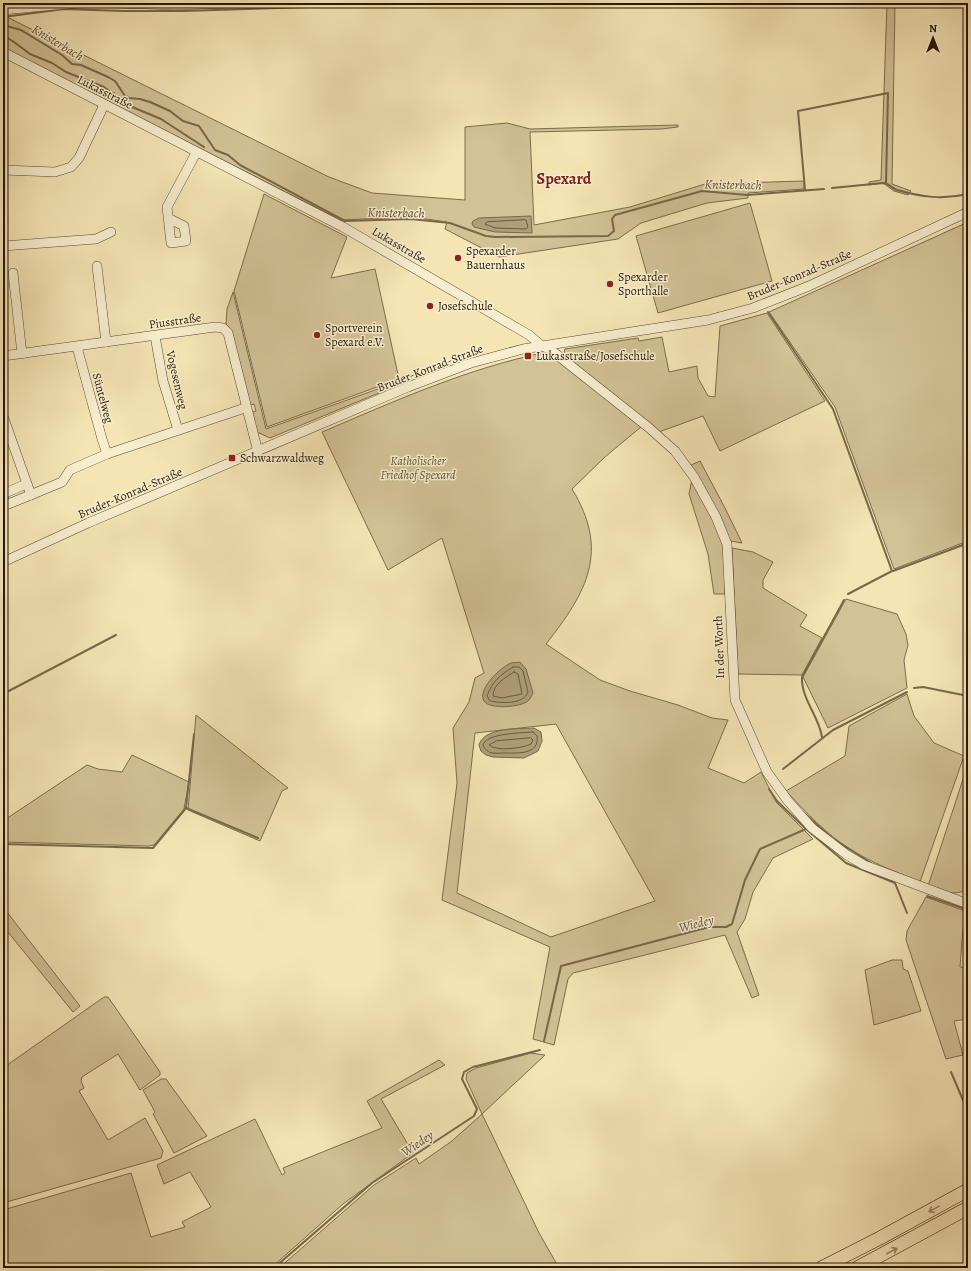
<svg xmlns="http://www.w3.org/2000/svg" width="971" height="1271" font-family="Alegreya,serif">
<rect width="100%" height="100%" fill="#f5e5b5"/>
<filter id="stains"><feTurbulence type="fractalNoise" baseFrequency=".005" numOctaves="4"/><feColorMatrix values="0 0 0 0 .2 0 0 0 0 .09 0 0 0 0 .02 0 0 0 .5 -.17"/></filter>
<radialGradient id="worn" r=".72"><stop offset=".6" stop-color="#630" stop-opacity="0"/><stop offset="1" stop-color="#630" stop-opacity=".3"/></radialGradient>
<g fill="#d2c296" stroke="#7c6c4b" fill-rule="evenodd">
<path d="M522,3H668C619,10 571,7 521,4Z"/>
<path d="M887,3H895L892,184L911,191L908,195L894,191L883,183L869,185V182L881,180Z"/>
<path d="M9,18L329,177L372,193L465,200V127L507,123L530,129L678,125V127L661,129L530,132L534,225L630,207L705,184L804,181V189L748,193V198L707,203L641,223L618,239L499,257L445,229L447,222L412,217L341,220L46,71L3,47V19Z"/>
<path d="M264,194L347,237L331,278L375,269L399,379L267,427L234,291Z"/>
<path d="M750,203L772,281L658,313L636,236Z"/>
<path d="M968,222V541L894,569L835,407L769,312Z"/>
<path d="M233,292L266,429L403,380V383L270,438L257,432L252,412L256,411L254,404L250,405L231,330L226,324L227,309Z"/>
<path d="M767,313L825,401L720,451L703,416L659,432L565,356L564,352L565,349L638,338L639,341L662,337L669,372L697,366L698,378L708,396L715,397L720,326Z"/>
<path d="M547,352L563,363L641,427L606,456L572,489C610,551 587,592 546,644L600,680L630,691L678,705L712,718L728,720L708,768L744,783L761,772L776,802L813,839L773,858L753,892L745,919L737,932L759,995L752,998L725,935L573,973L568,979L554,1045L533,1039L550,947L442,900L457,783L453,728L469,702L475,678L484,673L442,538L388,570L322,432C395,401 468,368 547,352ZM556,724L655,901L551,937L457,893L475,733Z"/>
<path d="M700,461L725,508L742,543L730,541L720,517L691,465Z"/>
<path d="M692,479L714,520L724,545L725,594H714L708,554L689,494Z"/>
<path d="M732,548L753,552L773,562L763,580V588L807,615L800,626L822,638L802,675L738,674Z"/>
<path d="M846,599L897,614L906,634L908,645L904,660L907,688L828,728L803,677Z"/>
<path d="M907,694L914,716L934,743L964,756L920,882C896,872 872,863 850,849C826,834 806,812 786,791L845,756L849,726Z"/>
<path d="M196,715L288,788L282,791L260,841L188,810Z"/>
<path d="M132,755L189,782L184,809L154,845L149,846L3,842V821L87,765L98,769L122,772Z"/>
<path d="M968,764V889C954,897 942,891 928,886Z"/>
<path d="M926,897L968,912V928H963L960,967L968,968V1019L954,1021L963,1055L946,1059L906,940L907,931Z"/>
<path d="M3,907L80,1006L73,1012L3,926Z"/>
<path d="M892,960H902L903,969L908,971L921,1011L874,1025L865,970Z"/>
<path d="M104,997H108L160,1072V1075L140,1090L118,1054L82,1077L81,1081L84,1088L79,1091L108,1140L145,1118L163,1151L161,1158L3,1203V1068Z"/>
<path d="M531,1053L545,1055L482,1114L539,1233L559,1268H279L374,1185L416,1158L419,1164L452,1141L482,1114L466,1079L467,1073L476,1068Z"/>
<path d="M439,1060L445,1065L381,1099L413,1153L343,1204L271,1268H3V1210L131,1173L151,1237L185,1227L182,1222L211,1207L190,1172L164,1184L157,1165L255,1119L282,1175L285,1173L283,1168L382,1128L367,1101Z"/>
<path d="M161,1079H166L207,1136L174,1153L153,1114L155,1112L143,1090Z"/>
</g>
<g fill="#af9e77" stroke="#796747">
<path d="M531,216L532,233L495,232L474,227L472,224L473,221L479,218Z"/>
<path d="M520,662L526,669L533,693C532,695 530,699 528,701C521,707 490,710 484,701C477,689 501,667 511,663C514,662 518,663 520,662Z"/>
<path d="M534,728L541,732L542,741L538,751L524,758L493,757L486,755L481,751L479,745C484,727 518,729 534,728Z"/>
</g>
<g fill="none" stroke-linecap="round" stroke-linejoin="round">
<g stroke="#6b5a3c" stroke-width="1">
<path d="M526,220L528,227L526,229L495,228L485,224L487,222Z"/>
<path d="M513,667H519L523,671L528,692C523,705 502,703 490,701L487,696C492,682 500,675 513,667Z"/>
<path d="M514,672L518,674L522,694L502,698L493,696C493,684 505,678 514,672Z"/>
<path d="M533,732L537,736C540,755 517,753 505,753C500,753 494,754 489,752C486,750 484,748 483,745C486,733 522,733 533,732Z"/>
<path d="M531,738L533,740L531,744C523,748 497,752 489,745L496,741Z"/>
</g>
<g stroke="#796747" stroke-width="2">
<path d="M3,17L64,9L123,11H183L437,3"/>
<path d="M3,25L21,30L62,55L72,64L81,65L108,77L115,81L125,96L129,98L140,99L150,102L170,111L183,121L199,126L215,150L228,155L240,165L345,221L411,219L450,223L486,236L495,237L608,236L614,231L612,219L615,215L702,191L747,195L824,189"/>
<path d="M3,35L14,42L30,54L52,63L66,72L104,87L125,104L161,119L204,147"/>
<path d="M110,99L114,93"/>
<path d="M832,188L883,183C889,183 891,188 897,190C922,197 942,200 968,194"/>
<path d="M805,190L798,111L888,93L886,183"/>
<path d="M768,312L833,409L892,571L848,594"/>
<path d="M893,571L963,545"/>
<path d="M914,688L923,687L968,696"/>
<path d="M3,694L116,635"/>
<path d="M822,737C819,716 801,699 802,677L844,600"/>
<path d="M783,769L833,730L907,692"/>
<path d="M769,789L777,801L806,829L846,863L895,883L907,913"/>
<path d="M186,808L258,838"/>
<path d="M803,812L832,838L871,863"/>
<path d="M3,844L153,848L186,808L194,734"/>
<path d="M927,896L968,910"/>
<path d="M544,1041L561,966L709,927H726L732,924L745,880L760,849L806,829"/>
<path d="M951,1072L968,1112"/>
<path d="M274,1268L372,1183L474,1116L477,1109L462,1079L464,1072L473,1067L540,1050"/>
</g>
<defs>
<g id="minor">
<path d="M115,3L175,5L233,3"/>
<path d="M3,10L77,3"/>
<path d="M3,52L343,227L529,335L542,346L551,350L648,427L675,451L694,477L716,517L727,544L735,700L767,772L788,801L812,828L847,855L864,865L968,904"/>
<path d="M3,170L55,172L71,167L79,158L104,105"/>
<path d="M168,218L184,226L186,241L171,243L167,207L196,153"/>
<path d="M3,246L96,239L111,232"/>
<path d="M97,266L106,342"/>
<path d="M13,273L22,354"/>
<path d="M155,336L163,381L178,430"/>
<path d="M77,347L102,439L107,454"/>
<path d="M3,356L215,327L223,328L228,333L258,452"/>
<path d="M3,416L31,495"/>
<path d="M3,494L26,484"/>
<path d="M3,497L6,505L62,482L70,470L107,454L245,408"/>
<path d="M3,562L88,523L408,387L471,363L523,349L708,320L753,308L809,286L968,212"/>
</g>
<g id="highway">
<path d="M821,1268L880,1238L968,1190"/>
<path d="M857,1268L968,1208"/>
</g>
</defs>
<use href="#minor" stroke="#5a492d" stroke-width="10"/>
<use href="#highway" stroke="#271500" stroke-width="14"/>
<use href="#minor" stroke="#f8eecf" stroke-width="9"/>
<use href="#highway" stroke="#f5e5b5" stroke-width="13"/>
</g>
<defs><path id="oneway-shaft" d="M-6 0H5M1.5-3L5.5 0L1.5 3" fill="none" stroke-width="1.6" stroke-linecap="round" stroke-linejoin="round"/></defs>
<g stroke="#988764">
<use href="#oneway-shaft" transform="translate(934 1209) rotate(151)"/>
<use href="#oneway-shaft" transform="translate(892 1251) rotate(-28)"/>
</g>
<g fill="#8f2418" stroke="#f8eecf" stroke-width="1.5">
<circle cx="458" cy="258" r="4"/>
<circle cx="610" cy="284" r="4"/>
<circle cx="430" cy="306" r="4"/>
<circle cx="317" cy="335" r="4"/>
<rect x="524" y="352" width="8" height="8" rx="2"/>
<rect x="228" y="454" width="8" height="8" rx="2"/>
</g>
<g text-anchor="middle" stroke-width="3" stroke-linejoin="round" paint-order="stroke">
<g font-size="12" fill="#271500" stroke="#f8eecf">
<text transform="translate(105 92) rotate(27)" y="4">Lukasstraße</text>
<text transform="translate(399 245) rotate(30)" y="4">Lukasstraße</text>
<text transform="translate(799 275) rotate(-23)" y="4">Bruder-Konrad-Straße</text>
<text transform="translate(175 321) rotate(-8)" y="4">Piusstraße</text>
<text transform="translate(430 368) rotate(-21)" y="4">Bruder-Konrad-Straße</text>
<text transform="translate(177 380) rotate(77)" y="4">Vogesenweg</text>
<text transform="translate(103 398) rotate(75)" y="4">Süntelweg</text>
<text transform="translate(130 493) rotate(-23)" y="4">Bruder-Konrad-Straße</text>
<text transform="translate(719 647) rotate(-92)" y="4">In der Worth</text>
</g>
<g font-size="12" fill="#271500" stroke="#f8eecf" text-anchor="start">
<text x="466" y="255">Spexarder<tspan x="466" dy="14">Bauernhaus</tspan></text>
<text x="618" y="281">Spexarder<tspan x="618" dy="14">Sporthalle</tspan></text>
<text x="438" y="310">Josefschule</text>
<text x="325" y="332">Sportverein<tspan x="325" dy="14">Spexard e.V.</tspan></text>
<text x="536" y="360">Lukasstraße/Josefschule</text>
<text x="240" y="462">Schwarzwaldweg</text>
</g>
<g font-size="12" font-style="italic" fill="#635234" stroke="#f8eecf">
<text x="418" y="465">Katholischer<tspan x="418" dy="14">Friedhof Spexard</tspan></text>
</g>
<g font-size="13" font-style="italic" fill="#5d4c30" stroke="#f8eecf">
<text transform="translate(58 42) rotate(31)" y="5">Knisterbach</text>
<text transform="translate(733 184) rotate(1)" y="5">Knisterbach</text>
<text transform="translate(396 212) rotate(1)" y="5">Knisterbach</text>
<text transform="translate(696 923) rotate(-14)" y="5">Wiedey</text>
<text transform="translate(417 1143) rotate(-34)" y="5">Wiedey</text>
</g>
<g font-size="16" font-weight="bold" fill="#7a1f14" stroke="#f8eecf">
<text x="564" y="184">Spexard</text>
</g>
</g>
<rect width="971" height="1271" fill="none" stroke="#f5e5b5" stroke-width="16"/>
<rect x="4" y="4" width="963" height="1263" fill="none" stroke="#271500" stroke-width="2"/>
<rect x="8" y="8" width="955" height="1255" fill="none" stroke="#271500"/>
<g transform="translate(933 38)" stroke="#f8eecf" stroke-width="3" paint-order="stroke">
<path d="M0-3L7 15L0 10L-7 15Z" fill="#271500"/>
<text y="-6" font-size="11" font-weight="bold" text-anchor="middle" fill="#271500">N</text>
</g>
<rect width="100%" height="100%" filter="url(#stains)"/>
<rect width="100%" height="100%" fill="url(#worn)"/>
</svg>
